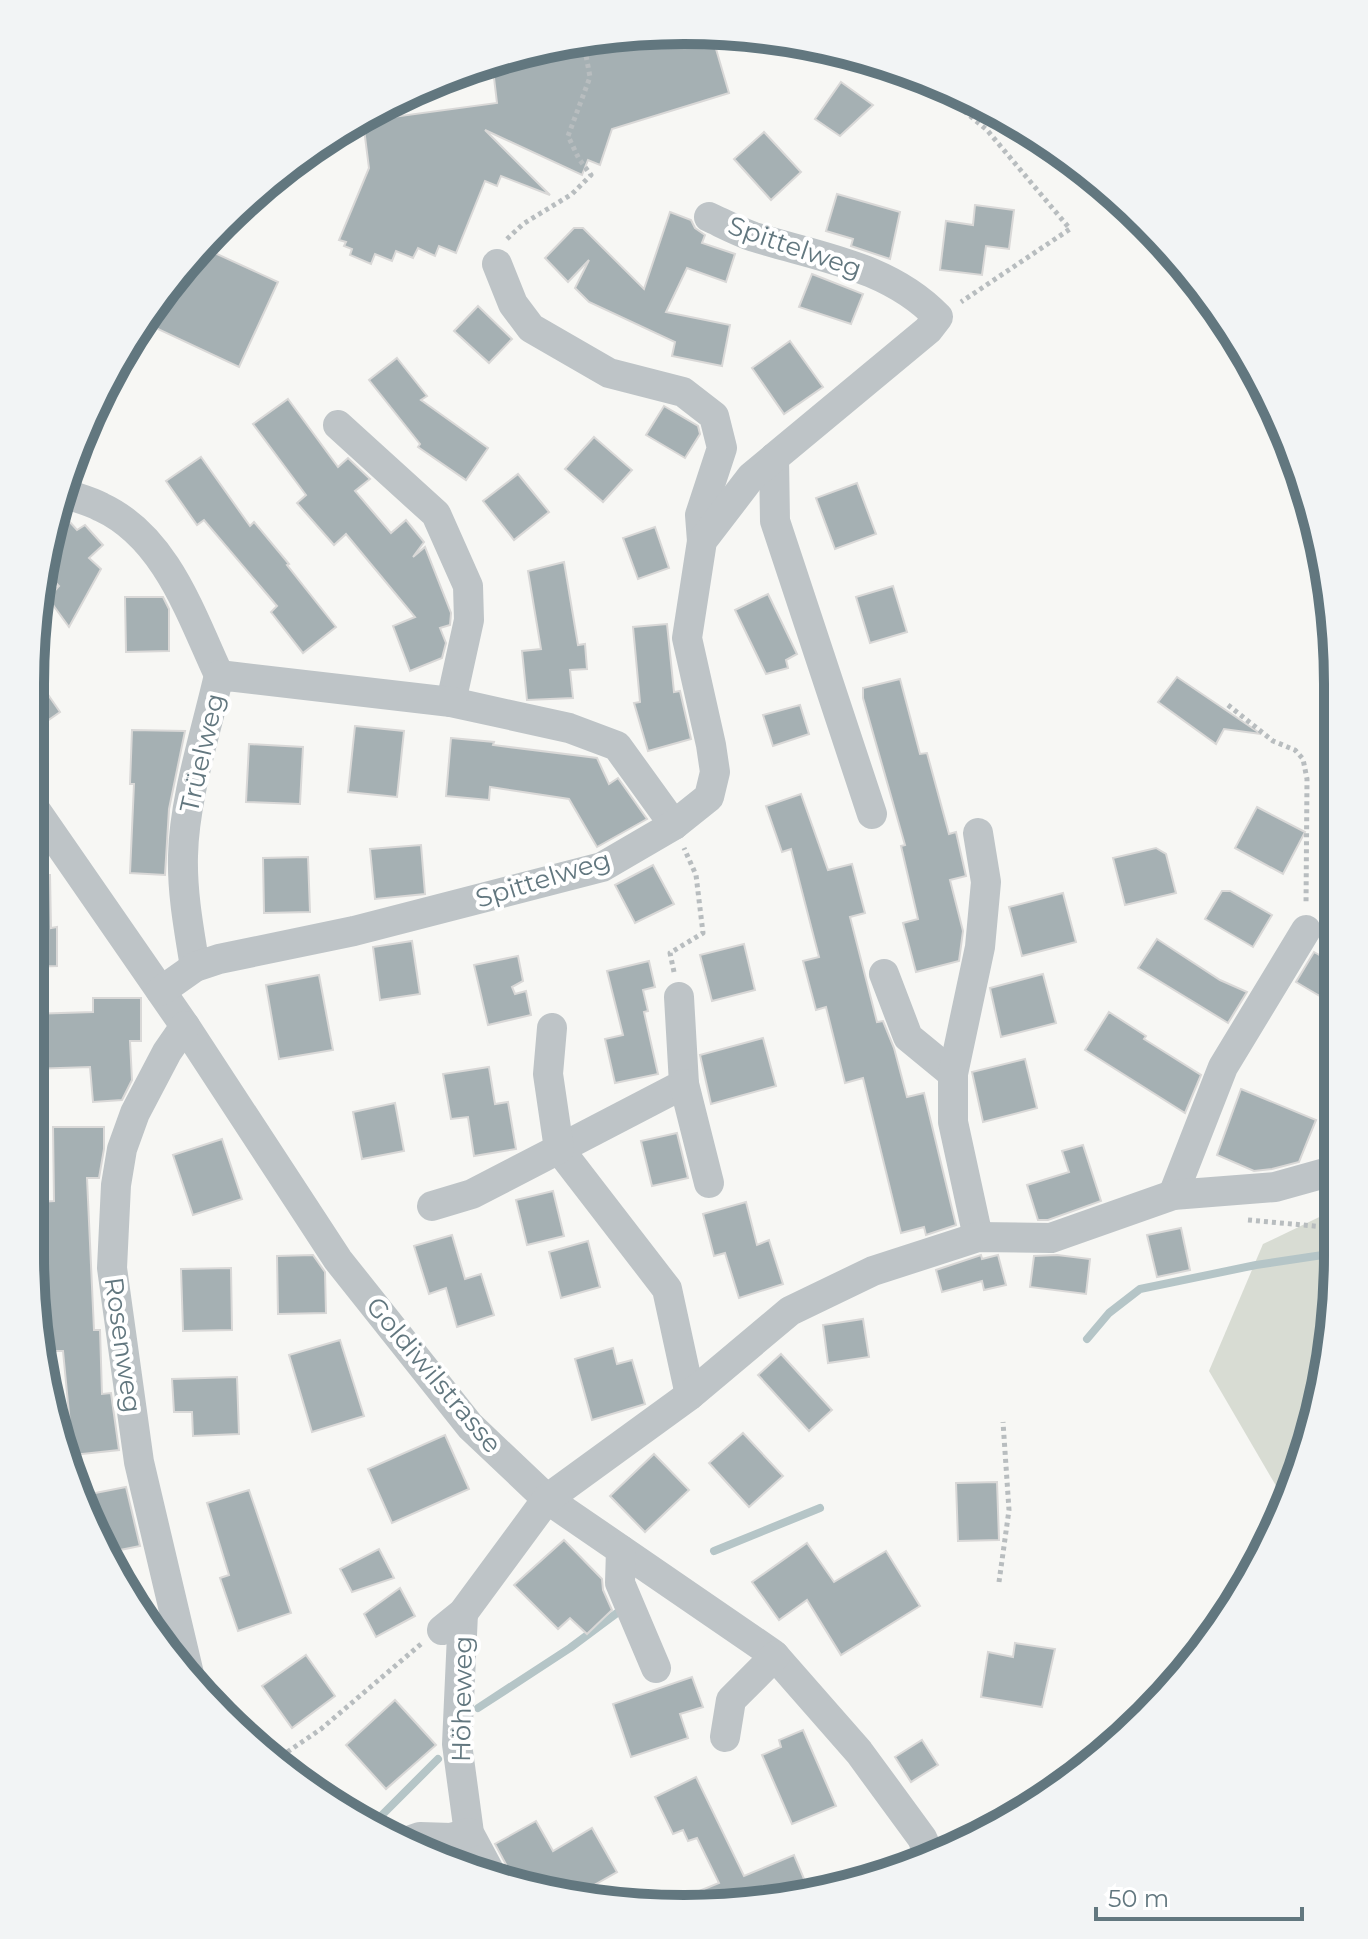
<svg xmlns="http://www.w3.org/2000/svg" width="1368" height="1939" font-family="Montserrat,sans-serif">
<rect width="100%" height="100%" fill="#f7f7f4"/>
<path fill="#d8dcd3" d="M1336,1209L1337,1297L1316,1425L1286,1503L1209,1371L1263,1244Z"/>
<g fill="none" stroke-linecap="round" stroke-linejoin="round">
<g stroke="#b5c5c7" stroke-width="8">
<path d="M1087,1339L1109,1313L1140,1289L1256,1265L1336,1253"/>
<path d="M714,1551L820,1508"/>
<path d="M478,1708L570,1648L621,1610"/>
<path d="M368,1824L381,1816L438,1759"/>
</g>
</g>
<g fill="#a5b0b3" stroke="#d9d8d7" stroke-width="2">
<path d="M711,32L729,93L612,129L600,165L588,160L582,175L485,130L550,195L501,176L497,186L485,181L456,253L439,246L435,256L418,248L413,258L396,251L392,261L375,254L371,264L350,255L352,249L344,246L346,242L339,240L369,168L363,121L497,103L492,61L599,36Z"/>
<path d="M841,82L873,105L840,136L815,119Z"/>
<path d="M764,132L801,172L771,200L734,159Z"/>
<path d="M837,194L900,212L890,259L851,246L853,239L826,231Z"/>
<path d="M975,205L1014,210L1009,249L986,246L982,275L940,270L946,221L973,225Z"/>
<path d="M670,212L691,220L695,228L705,235L702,243L735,254L726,282L687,268L666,312L730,325L722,366L672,356L675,342L589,302L575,288L589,260L568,282L545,258L574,228H583L644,289Z"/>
<path d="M206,249L278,282L239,367L145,323Z"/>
<path d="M812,274L863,294L851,324L799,307Z"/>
<path d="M478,306L512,339L489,363L454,331Z"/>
<path d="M790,341L823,387L784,414L752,368Z"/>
<path d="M397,358L427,396L421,400L488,448L466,480L418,447L420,444L369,380Z"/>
<path d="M288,399L338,467L348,458L370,479L355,491L391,533L406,520L424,542L413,557L425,547L451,613L450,625L440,628L446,643L442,658L410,671L393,626L415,617L346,534L334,545L297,503L306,495L253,424Z"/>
<path d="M664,406L698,426L700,434L685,458L646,435Z"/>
<path d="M594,437L632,470L603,502L565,469Z"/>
<path d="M201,457L250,526L254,522L289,564L287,565L336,627L303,653L271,612L277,606L204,520L197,525L166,481Z"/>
<path d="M518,474L549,512L514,540L483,501Z"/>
<path d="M857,483L876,534L835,549L816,498Z"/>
<path d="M68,520L77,530L85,525L103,545L89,558L101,569L69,627L48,598L59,586L41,568L43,556L51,533Z"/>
<path d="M655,527L669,568L638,579L623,538Z"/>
<path d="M564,562L578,645L585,644L587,669L570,670L573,698L527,700L522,651L541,649L528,571Z"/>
<path d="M893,586L907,632L870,643L856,597Z"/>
<path d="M768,594L797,654L786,660L788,668L766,674L735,610Z"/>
<path d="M125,597H163L169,609V651L126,652Z"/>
<path d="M667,624L674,692L680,691L691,739L648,751L634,703L640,702L633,627Z"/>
<path d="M31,670L60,712L30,733V684Z"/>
<path d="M1177,677L1261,734L1224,729L1216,744L1158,702Z"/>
<path d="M900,679L920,754L927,753L949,834L956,832L966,876L950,880L963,931L959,961L916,972L903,923L918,919L901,846L905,845L863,698V688Z"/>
<path d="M800,705L809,734L773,746L763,715Z"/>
<path d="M355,726L404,731L397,797L348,792Z"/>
<path d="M132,730L185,731L169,809L165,875L130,873L134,784H130Z"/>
<path d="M451,738L494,742L493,745L597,758L609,784L618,778L647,819L597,847L569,799L490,787L489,800L446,796Z"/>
<path d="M249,744L303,747L300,804L246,802Z"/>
<path d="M801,794L828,870L852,864L865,913L850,917L877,1022L883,1021L894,1048L907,1097L924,1093L956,1225L926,1235L924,1227L901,1233L863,1078L845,1083L826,1007L816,1010L803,961L819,957L791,849L782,852L766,806Z"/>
<path d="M1257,807L1305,832L1283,874L1235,848Z"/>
<path d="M421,845L425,894L375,899L370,849Z"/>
<path d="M1156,848L1166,854L1176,893L1125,905L1113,858Z"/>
<path d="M308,857L310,912L264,913L263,858Z"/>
<path d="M653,865L674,904L635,923L615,885Z"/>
<path d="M30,875H50L51,928L57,927V966L30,967Z"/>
<path d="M1222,891H1230L1272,915L1253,947L1205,919Z"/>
<path d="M1063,893L1076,942L1022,956L1009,907Z"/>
<path d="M1157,939L1220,980L1247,992L1228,1023L1138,968Z"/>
<path d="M412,941L420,994L380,1000L373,947Z"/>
<path d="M744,944L755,990L712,1001L700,955Z"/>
<path d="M1314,952L1335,964V1005L1296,982Z"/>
<path d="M518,956L523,981L512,987L515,994L526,991L531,1015L488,1025L474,965Z"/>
<path d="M649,961L655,987L643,990L648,1011L644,1012L658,1074L615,1083L605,1039L623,1035L607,971Z"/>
<path d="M1043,974L1056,1023L1001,1037L990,988Z"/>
<path d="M319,975L333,1050L279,1059L266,985Z"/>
<path d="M93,998H141V1041H130L132,1080L122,1100L93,1102L90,1067L30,1069V1014L93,1012Z"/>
<path d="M1109,1012L1146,1036L1144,1039L1201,1075L1185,1113L1085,1050Z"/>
<path d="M763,1038L776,1086L711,1104L700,1055Z"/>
<path d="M1025,1059L1037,1108L983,1122L972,1072Z"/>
<path d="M489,1067L495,1104L508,1102L516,1149L474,1156L468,1117L451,1119L443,1074Z"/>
<path d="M1241,1089L1316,1120L1299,1162L1272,1169L1254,1171L1217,1155Z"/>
<path d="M395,1103L404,1151L362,1159L353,1112Z"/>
<path d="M53,1127H104V1149L99,1178H87L94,1330H100L102,1394L111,1393L119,1450L73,1455L63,1351H46L39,1202L54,1201Z"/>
<path d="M677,1133L688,1178L652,1186L641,1141Z"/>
<path d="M222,1139L242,1199L193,1215L173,1155Z"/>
<path d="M1083,1145L1101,1201L1048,1220H1038L1027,1185L1069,1172L1062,1151Z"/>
<path d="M553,1191L564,1236L527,1245L516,1200Z"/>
<path d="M746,1202L757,1245L769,1240L783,1284L739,1298L725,1253L714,1256L703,1214Z"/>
<path d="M1181,1228L1190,1270L1157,1277L1147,1235Z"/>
<path d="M452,1235L465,1279L481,1274L494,1315L457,1327L446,1288L429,1294L414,1246Z"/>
<path d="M588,1241L600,1287L561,1298L549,1252Z"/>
<path d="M313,1255L325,1272L326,1313L278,1314L277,1256Z"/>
<path d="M981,1255L982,1259L998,1255L1006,1285L984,1290L982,1281L942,1292L936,1270Z"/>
<path d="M1057,1255L1090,1259L1086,1294L1030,1287L1034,1256Z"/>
<path d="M231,1268L232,1330L183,1331L181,1269Z"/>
<path d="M863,1319L869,1357L828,1363L823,1325Z"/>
<path d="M340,1340L364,1416L312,1432L289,1355Z"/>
<path d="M613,1348L617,1364L632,1360L645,1404L592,1420L575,1359Z"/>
<path d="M781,1354L832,1410L809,1431L758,1375Z"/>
<path d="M237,1377L239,1434L193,1436L192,1412H174L172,1379Z"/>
<path d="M743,1433L783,1476L749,1507L709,1463Z"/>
<path d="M445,1435L469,1489L392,1523L368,1469Z"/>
<path d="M654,1454L689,1490L645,1532L610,1496Z"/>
<path d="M997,1482L999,1540L958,1541L956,1483Z"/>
<path d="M126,1487L140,1546L110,1552L95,1518L90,1494Z"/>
<path d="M249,1490L291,1613L238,1631L220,1578L229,1575L207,1503Z"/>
<path d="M564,1540L602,1579L603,1590L612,1610L587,1634L570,1618L558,1629L514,1585Z"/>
<path d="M807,1543L834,1582L886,1551L920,1606L841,1655L807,1600L779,1620L752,1582Z"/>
<path d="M379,1549L394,1578L352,1592L340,1569Z"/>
<path d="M400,1588L415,1616L376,1637L364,1614Z"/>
<path d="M1015,1643L1055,1649L1042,1707L981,1697L988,1652L1013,1657Z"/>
<path d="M306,1655L335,1696L292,1728L262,1686Z"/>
<path d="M692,1677L703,1707L680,1714L688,1738L631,1757L613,1704Z"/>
<path d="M395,1700L436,1745L386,1789L346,1745Z"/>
<path d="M803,1730L836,1806L792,1824L762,1755L781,1747L779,1740Z"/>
<path d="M922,1740L938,1765L911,1782L895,1757Z"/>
<path d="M696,1777L744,1876L794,1855L810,1893L782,1900L779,1893L754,1903L677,1900L719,1883L697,1838L688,1841L683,1830L673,1834L655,1797Z"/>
<path d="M536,1821L553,1851L592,1828L617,1872L573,1897H557L516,1883L495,1844Z"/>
</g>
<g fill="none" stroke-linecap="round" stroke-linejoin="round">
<g stroke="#b8bdbf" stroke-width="5" stroke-dasharray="4 4" stroke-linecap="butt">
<path d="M927,80L987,130L1070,229L961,302"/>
<path d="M507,239L523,224L572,194L591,175L579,159L568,136L590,77L585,50L605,35"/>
<path d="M1228,705L1273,741L1295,750L1303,759L1307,779L1306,905"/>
<path d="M674,972L670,953L703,933L696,875L684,848"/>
<path d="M1248,1220L1336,1228"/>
<path d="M999,1582L1009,1510L1003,1422"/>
<path d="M274,1761L321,1729L421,1644"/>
</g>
<g stroke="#bec4c7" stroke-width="30">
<path d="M497,264L513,304L531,328L609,373L683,392L714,416L722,448L700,515L702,541"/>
<path d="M338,425L436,514L468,586L469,620L451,702"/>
<path d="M774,458L775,521L872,814"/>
<path d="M66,494C77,498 90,501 101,507C166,537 191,615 219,675"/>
<path d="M30,802L185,1026L338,1260L470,1426L547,1499L773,1654L859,1752L922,1838L932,1860"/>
<path d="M195,967C189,930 182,893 183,856C184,799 206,732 219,675L451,702L569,728L617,746L674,825"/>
<path d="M884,974L908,1037L953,1074"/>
<path d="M161,991L195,967L219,959L354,931L602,867L674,825L709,797L715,772L711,745L687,638L702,541L751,477L928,330L938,317C889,266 819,257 754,237C739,232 724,224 709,217"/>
<path d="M679,997L684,1084L559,1149L667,1289L690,1395"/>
<path d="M185,1026L167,1052L135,1113L122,1149L116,1185L112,1268L139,1462L189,1674"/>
<path d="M684,1084L709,1183"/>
<path d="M1173,1195L1223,1067L1306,930"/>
<path d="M432,1206L472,1194L559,1149L548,1074L552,1028"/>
<path d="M978,1237L953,1122V1074L980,947L986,882L978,833"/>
<path d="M621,1550L620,1583L656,1668"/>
<path d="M463,1613L457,1744L469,1833L491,1874"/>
<path d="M442,1630L463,1613L547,1499L690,1395L790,1311L873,1271L978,1237L1051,1238L1173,1195L1275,1187L1336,1170"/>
<path d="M725,1737L731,1700L775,1656"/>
<path d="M400,1844L420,1837L451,1838L469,1833"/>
</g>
</g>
<g text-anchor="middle" stroke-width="8" stroke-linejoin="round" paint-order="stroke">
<g font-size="26" fill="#62777f" stroke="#fff">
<text transform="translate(795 247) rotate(19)" y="9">Spittelweg</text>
<text transform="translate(202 753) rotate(-77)" y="9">Trüelweg</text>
<text transform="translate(543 879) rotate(-17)" y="9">Spittelweg</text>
<text transform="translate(123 1345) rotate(82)" y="9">Rosenweg</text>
<text transform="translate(434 1375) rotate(50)" y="9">Goldiwilstrasse</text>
<text transform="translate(462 1699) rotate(-89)" y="9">Höheweg</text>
</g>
</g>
<path d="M0 0H1368V1939H0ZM684 44H684A640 640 0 0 1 1324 684V1255A640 640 0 0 1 684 1895H684A640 640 0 0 1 44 1255V684A640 640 0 0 1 684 44Z" fill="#f2f4f5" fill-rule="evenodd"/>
<path fill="none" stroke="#62777f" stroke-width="10" d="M684 44H684A640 640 0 0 1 1324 684V1255A640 640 0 0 1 684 1895H684A640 640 0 0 1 44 1255V684A640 640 0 0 1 684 44Z"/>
<path d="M1096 1907v12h206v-12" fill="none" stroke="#62777f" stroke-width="4"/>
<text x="1108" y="1907" font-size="24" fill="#62777f" stroke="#ffffff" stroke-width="6" paint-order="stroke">50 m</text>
</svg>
